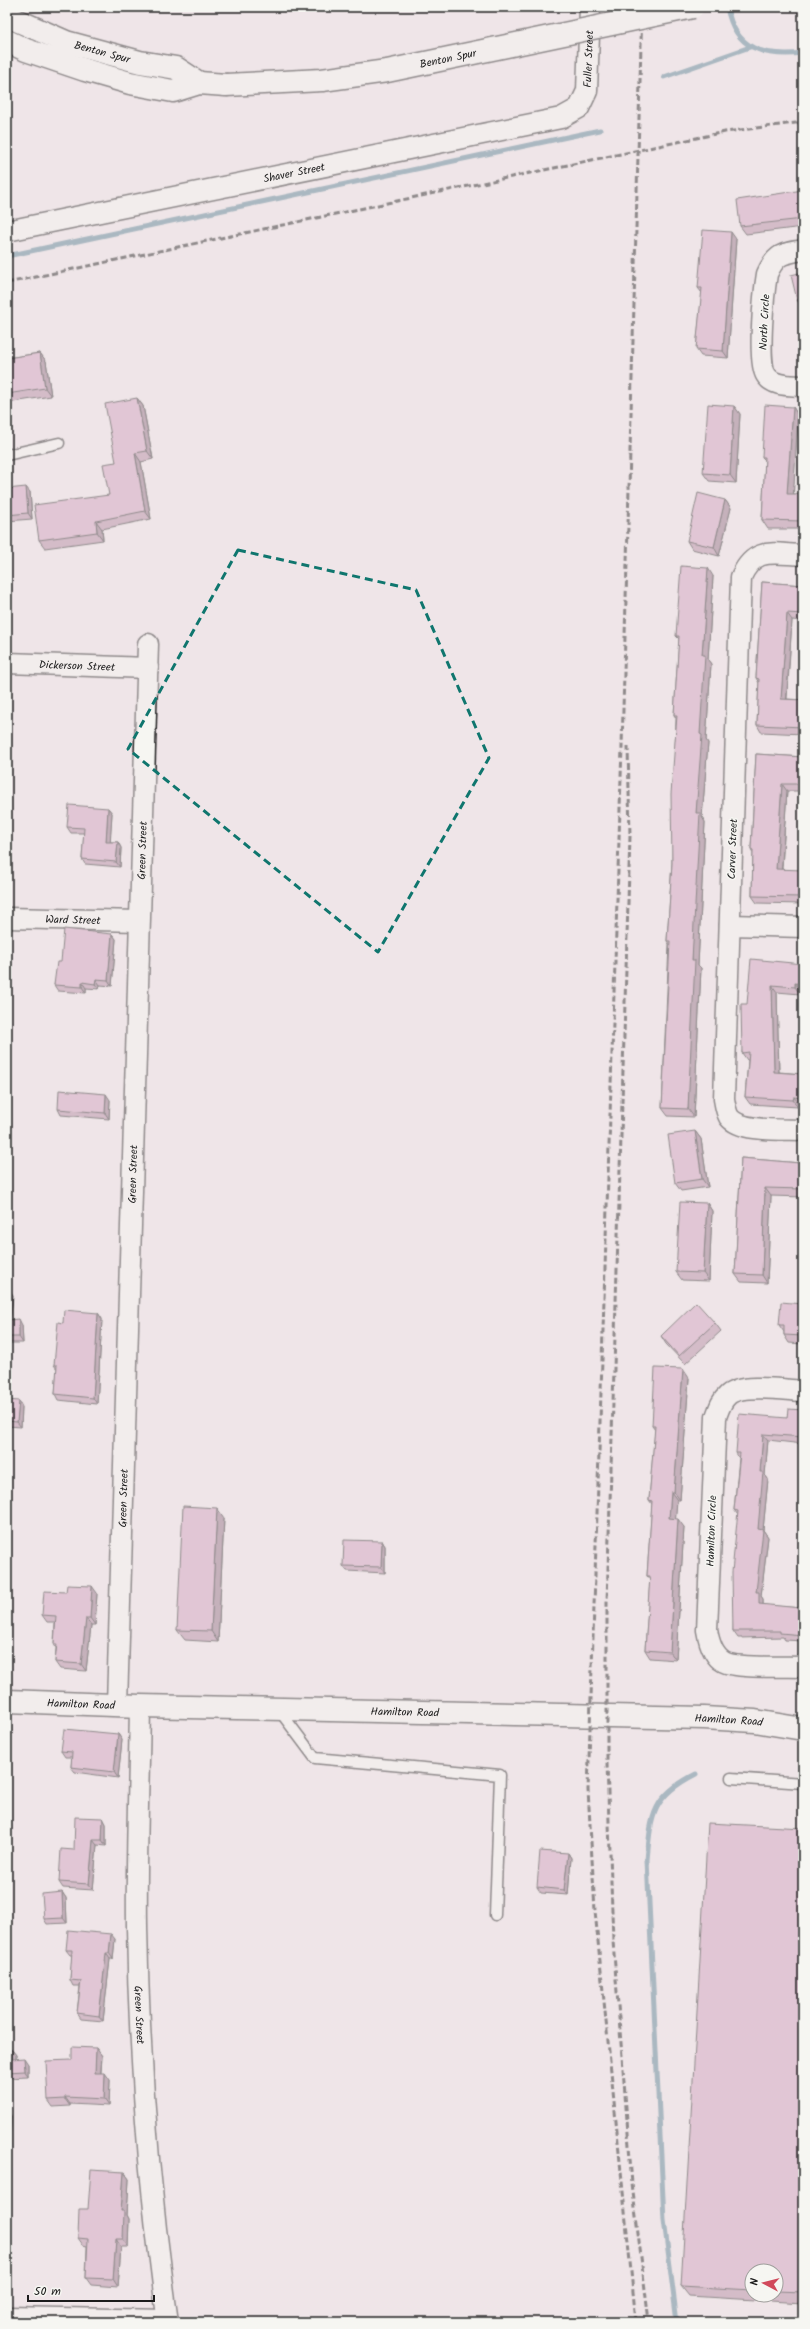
<svg xmlns="http://www.w3.org/2000/svg" width="810" height="2329" font-family="Kalam,sans-serif">
<rect width="100%" height="100%" fill="#efe5e8"/>
<filter id="ink" filterUnits="userSpaceOnUse"><feTurbulence type="fractalNoise" baseFrequency=".025" numOctaves="2"/><feDisplacementMap in="SourceGraphic" scale="8" xChannelSelector="R" yChannelSelector="G"/><feConvolveMatrix kernelMatrix="1 2 1 2 8 2 1 2 1" color-interpolation-filters="sRGB"/></filter>
<g filter="url(#ink)">
<g fill="none" stroke-linecap="round" stroke-linejoin="round">
<g stroke="#598193" stroke-width="5">
<path d="M727,7C735,50 764,57 803,53"/>
<path d="M664,77L750,47"/>
<path d="M7,256L600,130"/>
<path d="M677,2322L664,2220L647,1860C651,1815 652,1796 696,1774"/>
</g>
<defs>
<g id="service">
<path d="M7,455L59,443"/>
<path d="M279,1710L315,1758L500,1775L495,1915"/>
<path d="M731,1778L803,1783"/>
</g>
<g id="minor">
<path id="s1" d="M7,231L561,118L579,108L587,91L590,7"/>
<path d="M803,250C783,253 776,254 767,274C764,292 757,362 766,375C773,387 791,385 803,386"/>
<path d="M803,555C773,554 755,546 741,577L724,1099C725,1105 726,1112 729,1117C741,1133 785,1129 803,1130"/>
<path id="s2" d="M7,663L148,668"/>
<path id="s3" d="M7,918L139,921"/>
<path d="M730,925L803,927"/>
<path d="M803,1391C785,1390 742,1383 728,1395C721,1401 719,1409 716,1417L707,1630C709,1642 713,1656 724,1662C737,1669 787,1666 803,1667"/>
<path id="s4" d="M117,1705L148,644"/>
<path id="s5" d="M140,1706C139,1779 136,1853 137,1926C139,2059 149,2191 168,2322"/>
<path d="M7,2317L168,2320"/>
</g>
<g id="tertiary">
<path id="s6" d="M7,1701L140,1706L704,1718L755,1721L803,1729"/>
</g>
<g id="primary">
<path id="s7" d="M7,16L66,42L140,62L176,68L199,83"/>
<path d="M7,41L26,50L85,70L130,83L173,91L199,83L226,85"/>
</g>
</defs>
<use href="#service" stroke="#1c1c1c" stroke-width="13"/>
<use href="#minor" stroke="#1c1c1c" stroke-width="23"/>
<use href="#tertiary" stroke="#1c1c1c" stroke-width="25"/>
<use href="#primary" stroke="#1c1c1c" stroke-width="25"/>
<use href="#service" stroke="#f6f6f2" stroke-width="10"/>
<use href="#minor" stroke="#f6f6f2" stroke-width="20"/>
<use href="#tertiary" stroke="#f6f6f2" stroke-width="22"/>
<use href="#primary" stroke="#f6f6f2" stroke-width="22"/>
<g stroke="#1c1c1c" stroke-width="3" stroke-dasharray="6 3" stroke-linecap="butt">
<path d="M7,283L725,132L803,122"/>
<path d="M628,746L630,836L607,1602V1763L613,1941L632,2184L649,2322"/>
<path d="M636,2322L595,1911L588,1790L622,747L642,7"/>
</g>
<defs>
<g id="primary-bridge">
<path id="s8" d="M226,85L322,80L387,71L693,7"/>
</g>
</defs>
<use href="#primary-bridge" stroke="#1c1c1c" stroke-width="25" stroke-linecap="butt"/>
<use href="#primary-bridge" stroke="#f6f6f2" stroke-width="22"/>
</g>
<g fill="#b48aa3" stroke="#1c1c1c" fill-rule="evenodd">
<path d="M803,190V227L746,234L740,226Z"/>
<path d="M736,239L728,358L701,356L696,349L702,293L698,288Z"/>
<path d="M803,272V305L801,306L797,300Z"/>
<path d="M40,353L46,361L51,396L7,403V358Z"/>
<path d="M137,398L143,406L153,459L141,462L151,519L102,529L103,540L45,548L39,540L109,495L116,462Z"/>
<path d="M734,406L740,414L736,483L709,481L703,473Z"/>
<path d="M793,407L798,415L793,494H803V529H768L762,520L765,460L762,457Z"/>
<path d="M7,489L30,492L32,519L7,521Z"/>
<path d="M725,500L731,508L719,556L692,549L687,541Z"/>
<path d="M713,576L708,660L711,664L706,740L708,743L702,817L705,822L698,965L701,968L694,1117L668,1116L662,1108L669,944L667,941L672,863L676,718L674,715L679,639L676,636Z"/>
<path d="M762,582L803,585V621L792,620L787,699L803,700V734L761,732L757,725L759,683L756,678Z"/>
<path d="M756,754L803,757V791H787L782,869L803,872V904L757,903L752,896L753,853L751,849Z"/>
<path d="M108,808L112,813L110,842H118L121,848L120,867L85,864L82,859L84,833H71L67,827Z"/>
<path d="M112,934L116,939L112,986L100,985L99,989L86,988V993L58,991L54,985L61,962Z"/>
<path d="M803,964V990H800V994L777,992L779,1072L803,1074V1104H799L798,1107L750,1104L745,1097L748,1060H747L742,1053L747,1004Z"/>
<path d="M110,1100L109,1119L61,1115L58,1109Z"/>
<path d="M695,1131L701,1139L708,1187L681,1191L675,1183Z"/>
<path d="M741,1158L800,1163L803,1160V1197L771,1196L767,1283L741,1282L735,1274Z"/>
<path d="M707,1203L712,1211L709,1281L682,1280L676,1272Z"/>
<path d="M7,1289L13,1295L10,1320L22,1325L23,1343H7Z"/>
<path d="M803,1304V1344L789,1343L784,1335V1332L779,1325Z"/>
<path d="M98,1313L102,1319L97,1404L58,1400L55,1394L57,1369L54,1365L63,1323Z"/>
<path d="M715,1323L721,1331L685,1364L666,1344L661,1336Z"/>
<path d="M689,1378L680,1500H677L675,1518L684,1527L676,1660L650,1658L645,1650L650,1580L647,1576L652,1504L649,1500L655,1430L652,1426Z"/>
<path d="M7,1400L22,1407L21,1427L7,1426Z"/>
<path d="M803,1410V1444L768,1440L765,1475L768,1479L763,1530L768,1537L761,1596L763,1599V1605L801,1608L803,1586V1641L785,1640L783,1637L738,1638L733,1631L738,1515L734,1510L739,1458L736,1453L787,1418Z"/>
<path d="M224,1518L218,1642L185,1640L177,1630Z"/>
<path d="M382,1541L385,1546V1573L347,1571L343,1566Z"/>
<path d="M66,1592L97,1593L95,1625H91L86,1671L60,1669L55,1662L56,1648L54,1644L55,1622H47L42,1615Z"/>
<path d="M118,1734L122,1740L118,1778L75,1772L71,1767L72,1757H65L61,1751Z"/>
<path d="M103,1818L106,1824V1846L97,1845L93,1890L63,1888L59,1882L74,1850Z"/>
<path d="M803,1828V2303L689,2296L681,2286ZM752,2271H776V2295H752Z"/>
<path d="M568,1853L571,1858L568,1895L541,1893L537,1887Z"/>
<path d="M62,1892L66,1898L67,1923L47,1924L44,1919Z"/>
<path d="M115,1939L113,1959H110L103,2021L81,2019L77,2013L80,1986H73L70,1980L72,1955H70L66,1950Z"/>
<path d="M96,2048L102,2056L101,2073L110,2080L109,2106L70,2104V2106L53,2107L48,2100L72,2060Z"/>
<path d="M7,2050H12L16,2055V2059L28,2064V2077L7,2078Z"/>
<path d="M7,2110L11,2116L10,2150L7,2149Z"/>
<path d="M124,2172L129,2179L127,2215L129,2219L128,2247H121L118,2287L91,2285L86,2278L87,2246L83,2245L78,2238L88,2209Z"/>
</g>
<g fill="#927185" stroke="#1c1c1c">
<path d="M731,232L736,239L728,358L723,351Z"/>
<path d="M40,353L46,361L51,396L45,388Z"/>
<path d="M137,398L143,406L153,459L147,451Z"/>
<path d="M734,406L740,414L736,483L730,475Z"/>
<path d="M793,407L798,415L793,502L787,494Z"/>
<path d="M135,453L141,462L151,519L145,511Z"/>
<path d="M26,487L30,492L32,519L28,513Z"/>
<path d="M725,500L731,508L719,556L714,547Z"/>
<path d="M96,521L102,529L103,540L97,532Z"/>
<path d="M708,568L713,576L708,660L711,664L706,740L708,743L702,817L705,822L698,965L701,968L694,1117L688,1109L696,813L700,734L702,655Z"/>
<path d="M787,613L792,620L786,706L781,699Z"/>
<path d="M782,784L787,791L781,877L776,869Z"/>
<path d="M108,808L112,813L110,847L106,842Z"/>
<path d="M118,842L121,848L120,867L116,862Z"/>
<path d="M802,870L803,872V900L801,897Z"/>
<path d="M112,934L116,939L112,986L108,980Z"/>
<path d="M96,979L100,985L99,989L95,984Z"/>
<path d="M82,982L86,988V993L82,987Z"/>
<path d="M795,983L800,990V994L795,987Z"/>
<path d="M772,985L777,992L779,1079L774,1072Z"/>
<path d="M106,1094L110,1100L109,1119L105,1113Z"/>
<path d="M794,1097L799,1104L798,1107L793,1100Z"/>
<path d="M695,1131L701,1139L708,1187L702,1179Z"/>
<path d="M765,1188L771,1196L767,1283L762,1275Z"/>
<path d="M707,1203L712,1211L709,1281L703,1273Z"/>
<path d="M9,1289L13,1295L10,1325L7,1321V1308Z"/>
<path d="M98,1313L102,1319L97,1404L93,1398Z"/>
<path d="M19,1319L22,1325L23,1343L19,1337Z"/>
<path d="M683,1369L689,1378L680,1500L674,1492Z"/>
<path d="M19,1401L22,1407L21,1427L17,1422Z"/>
<path d="M763,1434L768,1440L765,1475L768,1479L763,1530L768,1537L761,1596L763,1599V1611L759,1604L756,1592L758,1529L760,1472Z"/>
<path d="M671,1492L677,1500L675,1526L669,1518Z"/>
<path d="M217,1508L224,1518L218,1642L211,1631Z"/>
<path d="M678,1519L684,1527L676,1660L670,1652Z"/>
<path d="M382,1541L385,1546V1573L381,1567Z"/>
<path d="M92,1586L97,1593L95,1625L90,1618Z"/>
<path d="M86,1618L91,1625L86,1671L81,1664Z"/>
<path d="M118,1734L122,1740L118,1778L114,1772Z"/>
<path d="M103,1818L106,1824V1846L102,1840Z"/>
<path d="M93,1840L97,1845L93,1890L89,1884Z"/>
<path d="M568,1853L571,1858L568,1895L564,1890Z"/>
<path d="M62,1892L66,1898L67,1923L63,1918Z"/>
<path d="M111,1934L115,1939L113,1959L109,1953Z"/>
<path d="M106,1953L110,1959L103,2021L99,2016Z"/>
<path d="M96,2048L102,2056L100,2080L95,2073Z"/>
<path d="M12,2050L16,2055V2065L12,2059Z"/>
<path d="M24,2058L28,2064V2077L25,2071Z"/>
<path d="M105,2073L110,2080L109,2106L104,2099Z"/>
<path d="M65,2097L70,2104V2106L65,2099Z"/>
<path d="M7,2110L11,2116L10,2150L7,2146Z"/>
<path d="M124,2172L129,2179L127,2215L129,2219L128,2247L123,2239L121,2211Z"/>
<path d="M116,2239L121,2247L118,2287L113,2279Z"/>
</g>
<g fill="#d1a1be" stroke="#1c1c1c">
<path d="M803,190V219L740,226L737,200Z"/>
<path d="M703,230L731,232L723,351L696,349L702,288H698Z"/>
<path d="M803,272V299L797,300L791,275Z"/>
<path d="M40,353L45,388L7,394V358Z"/>
<path d="M137,398L147,451L135,453L145,511L96,521L97,532L39,540L34,505L109,495L103,464L116,462L105,404Z"/>
<path d="M708,404L734,406L730,475L703,473Z"/>
<path d="M765,405L793,407L787,494H803V521L762,520L765,457H762Z"/>
<path d="M26,487L28,513L7,515V489Z"/>
<path d="M698,493L725,500L714,547L687,541Z"/>
<path d="M681,566L708,568L702,655H705L700,734L702,735L696,813H700L692,960H695L688,1109L662,1108L670,941H667L672,863L671,794L677,715H674L679,636H676Z"/>
<path d="M762,582L803,585V614L787,613L781,699L803,700V727L757,725L759,679L756,678Z"/>
<path d="M756,754L803,757V784H782L776,869L802,870L801,897L752,896L753,850L751,849Z"/>
<path d="M69,805L108,808L106,842H118L116,862L82,859L84,828L67,827Z"/>
<path d="M64,929L112,934L108,980L96,979L95,984L82,982V987L54,985L57,962H61Z"/>
<path d="M751,959L803,964V984L795,983V987L772,985L774,1072L803,1074V1098L794,1097L793,1100L745,1097L749,1052L742,1053L741,1004H747Z"/>
<path d="M59,1090L106,1094L105,1113L58,1109Z"/>
<path d="M695,1131L702,1179L675,1183L668,1135Z"/>
<path d="M741,1158L800,1163V1159L803,1160V1189L765,1188L762,1275L735,1274Z"/>
<path d="M680,1202L707,1203L703,1273L676,1272Z"/>
<path d="M7,1289H9L7,1308Z"/>
<path d="M696,1302L715,1323L679,1356L661,1336Z"/>
<path d="M781,1302L803,1304V1336L784,1335V1325H779Z"/>
<path d="M64,1310L98,1313L93,1398L55,1394L57,1365H54L58,1322L63,1323Z"/>
<path d="M19,1319V1337H7V1320Z"/>
<path d="M655,1368L683,1369L674,1492H671L669,1518L678,1519L670,1652L645,1650L650,1576H647L652,1501L649,1500L655,1426H652Z"/>
<path d="M7,1400L19,1401L17,1422L7,1421Z"/>
<path d="M788,1409L803,1410V1437L763,1434L760,1472H763L758,1529L763,1530L756,1592H759V1604L801,1608L803,1586V1635L780,1633V1631H733L732,1572L738,1511L734,1510L740,1453H736L739,1414L787,1418Z"/>
<path d="M183,1506L217,1508L211,1631L177,1630Z"/>
<path d="M344,1540L382,1541L381,1567L343,1566Z"/>
<path d="M67,1585L92,1586L90,1618H86L81,1664L55,1662L57,1644H54L56,1616L42,1615L44,1591L66,1592Z"/>
<path d="M64,1729L118,1734L114,1772L71,1767L72,1752L61,1751Z"/>
<path d="M75,1817L103,1818L102,1840H93L89,1884L59,1882L61,1849L74,1850Z"/>
<path d="M708,1823L803,1828V2292L776,2291V2271H752V2290L681,2286Z"/>
<path d="M540,1851L568,1853L564,1890L537,1887Z"/>
<path d="M62,1892L63,1918L44,1919L42,1894Z"/>
<path d="M68,1930L111,1934L109,1953H106L99,2016L77,2013L81,1981L70,1980L72,1950H66Z"/>
<path d="M72,2047L96,2048L95,2073H105L104,2099L65,2097V2099L48,2100L46,2061L72,2060Z"/>
<path d="M7,2050H12V2059L24,2058L25,2071L7,2072Z"/>
<path d="M91,2170L124,2172L121,2211H124L123,2239H116L113,2279L86,2278L88,2239L78,2238L79,2209H88Z"/>
</g>
</g>
<path d="M0 0H810V2329H0ZM238,550L416,590L489,758L378,952L128,749Z" fill="#efe5e8" fill-opacity=".55" fill-rule="evenodd"/>
<path fill="none" stroke="#0f766e" stroke-width="3" stroke-dasharray="8 5" stroke-linejoin="round" d="M238,550L416,590L489,758L378,952L128,749Z"/>
<g text-anchor="middle" stroke-width="3" stroke-linejoin="round" paint-order="stroke">
<g font-size="11" fill="#1c1c1c" stroke="#f6f6f2">
<text dy="4" stroke="none"><textPath href="#s7" startOffset="102">Benton Spur</textPath></text>
<text dy="4" stroke="none"><textPath href="#s8" startOffset="224">Benton Spur</textPath></text>
<text dy="4" stroke="none"><textPath href="#s1" startOffset="637">Fuller Street</textPath></text>
<text dy="4" stroke="none"><textPath href="#s1" startOffset="293">Shaver Street</textPath></text>
<text transform="translate(764 322) rotate(-87)" y="4">North Circle</text>
<text dy="4" stroke="none"><textPath href="#s2" startOffset="70">Dickerson Street</textPath></text>
<text transform="translate(732 849) rotate(-88)" y="4">Carver Street</text>
<text dy="4" stroke="none"><textPath href="#s4" startOffset="855">Green Street</textPath></text>
<text dy="4" stroke="none"><textPath href="#s3" startOffset="66">Ward Street</textPath></text>
<text dy="4" stroke="none"><textPath href="#s4" startOffset="531">Green Street</textPath></text>
<text dy="4" stroke="none"><textPath href="#s4" startOffset="207">Green Street</textPath></text>
<text transform="translate(711 1531) rotate(-88)" y="4">Hamilton Circle</text>
<text dy="4" stroke="none"><textPath href="#s6" startOffset="74">Hamilton Road</textPath></text>
<text dy="4" stroke="none"><textPath href="#s6" startOffset="398">Hamilton Road</textPath></text>
<text dy="4" stroke="none"><textPath href="#s6" startOffset="722">Hamilton Road</textPath></text>
<text dy="4" stroke="none"><textPath href="#s5" startOffset="309">Green Street</textPath></text>
</g>
</g>
<rect width="810" height="2329" fill="none" stroke="#f6f6f2" stroke-width="24"/>
<rect x="12" y="12" width="786" height="2305" fill="none" stroke="#1c1c1c" stroke-width="1.5" filter="url(#ink)"/>
<g transform="translate(764 2283) rotate(277)"><circle r="19" fill="#f6f6f2" stroke="#9f9f9c"/>
<path d="M0-3L7 15L0 10L-7 15Z" fill="#d1495b"/>
<text y="-6" font-size="11" font-weight="bold" text-anchor="middle" fill="#1c1c1c">N</text>
</g>
<path d="M28 2295v6h126v-6" fill="none" stroke="#1c1c1c" stroke-width="2"/>
<text x="34" y="2295" font-size="12" fill="#1c1c1c" stroke="#f6f6f2" stroke-width="3" paint-order="stroke">50 m</text>
</svg>
